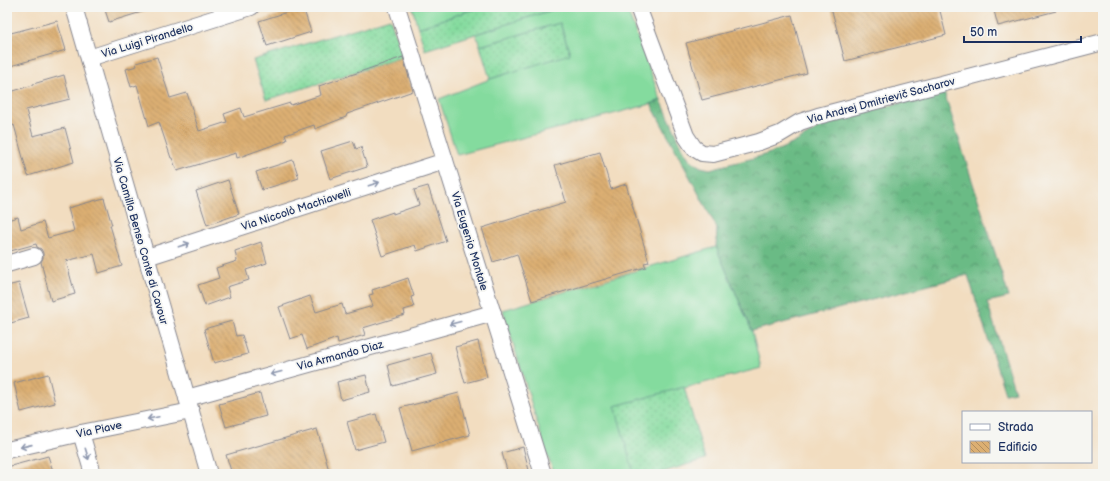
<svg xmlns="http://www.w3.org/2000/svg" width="1110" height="481" font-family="'Balsamiq Sans',sans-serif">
<defs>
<pattern id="forest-crowns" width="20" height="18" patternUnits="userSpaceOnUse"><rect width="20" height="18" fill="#6bbb85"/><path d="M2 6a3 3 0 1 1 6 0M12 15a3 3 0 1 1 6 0" fill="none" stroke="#579870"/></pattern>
<pattern id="garden-dots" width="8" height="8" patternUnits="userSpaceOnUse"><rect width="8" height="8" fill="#84db9e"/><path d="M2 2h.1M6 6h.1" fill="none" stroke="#71bc8a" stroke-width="1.8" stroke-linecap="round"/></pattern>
<pattern id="building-back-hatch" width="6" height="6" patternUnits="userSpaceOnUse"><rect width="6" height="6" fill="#dcaf72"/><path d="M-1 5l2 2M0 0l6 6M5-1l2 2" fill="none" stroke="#b28f61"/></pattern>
</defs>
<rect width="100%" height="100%" fill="#f6f6f2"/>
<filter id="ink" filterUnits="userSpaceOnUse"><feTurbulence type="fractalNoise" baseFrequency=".025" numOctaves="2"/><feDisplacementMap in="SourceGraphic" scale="8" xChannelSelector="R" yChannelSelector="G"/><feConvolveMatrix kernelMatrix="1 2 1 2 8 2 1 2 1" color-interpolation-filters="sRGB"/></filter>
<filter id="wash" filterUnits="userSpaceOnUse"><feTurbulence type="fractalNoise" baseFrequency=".012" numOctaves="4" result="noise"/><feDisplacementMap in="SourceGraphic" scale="16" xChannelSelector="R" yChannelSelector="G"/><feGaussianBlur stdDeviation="0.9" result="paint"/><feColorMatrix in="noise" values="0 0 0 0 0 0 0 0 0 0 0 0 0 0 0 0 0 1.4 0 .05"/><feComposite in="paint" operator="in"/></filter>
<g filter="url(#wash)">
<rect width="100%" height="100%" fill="#f2ddc0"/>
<g fill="#84db9e" stroke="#50857e">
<path d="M412,7H480L418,28Z"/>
<path d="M561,7H626L661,100L651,104L457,155L439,99L490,79L570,53L560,23L480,46L476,34Z"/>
<path d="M716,247L752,331L761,368L616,406L634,474H555L548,458L503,310Z"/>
</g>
<path fill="url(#forest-crowns)" stroke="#437572" d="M944,92L1009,297L987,302L1015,392L1005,394L968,275L752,331L716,247L717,228L651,104L661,100L684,151L691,161L701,167L710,169C735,162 762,158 785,147C802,140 817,128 834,120Z"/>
<g fill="url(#garden-dots)" stroke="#50857e">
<path d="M480,7H561L425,50L418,28Z"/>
<path d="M390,18L403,57L266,100L253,60Z"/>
<path d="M560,23L570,54L490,79L480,46Z"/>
<path d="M684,387L705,459L657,474H634L615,406Z"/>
</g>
<g id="blocks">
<g fill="url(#building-back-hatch)">
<path d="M104,7H147L148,10L109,22Z"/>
<path d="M303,7L311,32L267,46L259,21Z"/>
<path d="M831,7H939L946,35L845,61Z"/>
<path d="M993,7H1055L1056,11L998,26Z"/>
<path d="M792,15L807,73L702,100L686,43Z"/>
<path d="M57,21L66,50L7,67V34Z"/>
<path d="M157,57L170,98L187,93L199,131L227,122L224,114L241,108L244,117L290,103L291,105L321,95L319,86L403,57L413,91L347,114L346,117L315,129L314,125L285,135L287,140L237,158L236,153L177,171L172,158H171L159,122L149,126L137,85L131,87L126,69L137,66L136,63Z"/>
<path d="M64,75L70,99L26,110L33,136L65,128L74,162L28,176L14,125L7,127V93L33,85V84Z"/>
<path d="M353,141L356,149L361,147L367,167L330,179L321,151Z"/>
<path d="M600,152L611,189L626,184L649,262L644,263L646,267L532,301L517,254L493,262L482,228L566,202L555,165Z"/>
<path d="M293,160L299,178L262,190L256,172Z"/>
<path d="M228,180L239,214L207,225L196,191Z"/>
<path d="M428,186L446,241L417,251L415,245L382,256L370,220L393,212V214L419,205L414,190Z"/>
<path d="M104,198L112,225H110L122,266L99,273L94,254L66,261L75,294L51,301L41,262L43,258V253L41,249L37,247L36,244L7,252V220L18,217L21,229L43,222L48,238L74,231L68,208Z"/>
<path d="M261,242L267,263L246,270L249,280L227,287L230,297L205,306L198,285L219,278L216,268L237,261L235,251Z"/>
<path d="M408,278L414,296L411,297L414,307L404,310L405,315L363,328L365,335L338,343L337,338L307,349L302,335L290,339L279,307L310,296L316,312L342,304L345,314L373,306L369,295L373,294L372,290Z"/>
<path d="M19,283L29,318L7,324V286Z"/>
<path d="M232,321L236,336L242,335L248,354L214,363L204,329Z"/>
<path d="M478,341L487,377L465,383L455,347Z"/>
<path d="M431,353L437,374L393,386L388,365Z"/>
<path d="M48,374L55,403L21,412L14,383Z"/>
<path d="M366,375L370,392L341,400L337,382Z"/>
<path d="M260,393L266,416L226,427L219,404Z"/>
<path d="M459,393L470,435L412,451L400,408Z"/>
<path d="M376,414L384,442L355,450L347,422Z"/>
<path d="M317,429L330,474H232L226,455Z"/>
<path d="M523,447L530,474H508L502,453Z"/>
<path d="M48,456L54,474H7V467Z"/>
</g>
</g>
</g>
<g filter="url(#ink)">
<use href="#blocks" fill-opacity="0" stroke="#86868f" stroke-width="1"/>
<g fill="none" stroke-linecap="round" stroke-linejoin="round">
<defs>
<g id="street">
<path d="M74,7L209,474"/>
<path d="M397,7L543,474"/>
<path d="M638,7L686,136L694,148L702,153L713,154L759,142L780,134L800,122L818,116L1103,42"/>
<path d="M89,58L251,7"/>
<path d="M147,257L445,161"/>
<path d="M7,264L34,256"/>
<path d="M187,398L493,313"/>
<path d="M81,433L93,474"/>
<path d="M7,450L81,433L191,411"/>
</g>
</defs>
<use href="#street" stroke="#86868f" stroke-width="18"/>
<use href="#street" stroke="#fff" stroke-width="16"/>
</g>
<defs><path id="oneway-shaft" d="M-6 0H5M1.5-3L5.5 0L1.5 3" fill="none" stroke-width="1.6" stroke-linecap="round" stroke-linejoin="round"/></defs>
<g stroke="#8d97ae">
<use href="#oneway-shaft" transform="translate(374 184) rotate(-18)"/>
<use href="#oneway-shaft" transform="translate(184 245) rotate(-18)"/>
<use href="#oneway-shaft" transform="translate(455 323) rotate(165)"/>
<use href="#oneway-shaft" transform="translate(276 373) rotate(165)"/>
<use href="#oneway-shaft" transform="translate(153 418) rotate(168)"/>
<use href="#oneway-shaft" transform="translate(26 446) rotate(167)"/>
<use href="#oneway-shaft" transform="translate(87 454) rotate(73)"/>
</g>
</g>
<g text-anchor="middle" stroke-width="3.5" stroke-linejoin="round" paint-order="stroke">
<g font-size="11" fill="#1b2f5e" stroke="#f6f6f2">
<text transform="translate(147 40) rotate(-17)" y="4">Via Luigi Pirandello</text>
<text transform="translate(881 100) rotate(-15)" y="4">Via Andrej Dmitrievič Sacharov</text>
<text transform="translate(296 209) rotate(-18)" y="4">Via Niccolò Machiavelli</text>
<text transform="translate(141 241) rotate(74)" y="4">Via Camillo Benso Conte di Cavour</text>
<text transform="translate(470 241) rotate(73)" y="4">Via Eugenio Montale</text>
<text transform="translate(340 355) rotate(-15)" y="4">Via Armando Diaz</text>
<text transform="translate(99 429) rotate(-12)" y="4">Via Piave</text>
</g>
</g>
<rect width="1110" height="481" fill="none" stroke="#f6f6f2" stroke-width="24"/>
<rect x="962" y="411" width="130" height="52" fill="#f6f6f2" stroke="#9ea6b7"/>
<rect x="970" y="424" width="20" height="6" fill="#ffffff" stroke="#9ea6b7"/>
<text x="998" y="431" font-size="12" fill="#1b2f5e">Strada</text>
<rect x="970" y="441" width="20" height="12" fill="url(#building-back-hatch)" stroke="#9ea6b7"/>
<text x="998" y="451" font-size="12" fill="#1b2f5e">Edificio</text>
<path d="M964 36v6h117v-6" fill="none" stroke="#1b2f5e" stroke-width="2"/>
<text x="970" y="36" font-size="12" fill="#1b2f5e" stroke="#f6f6f2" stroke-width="3" paint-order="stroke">50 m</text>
</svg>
